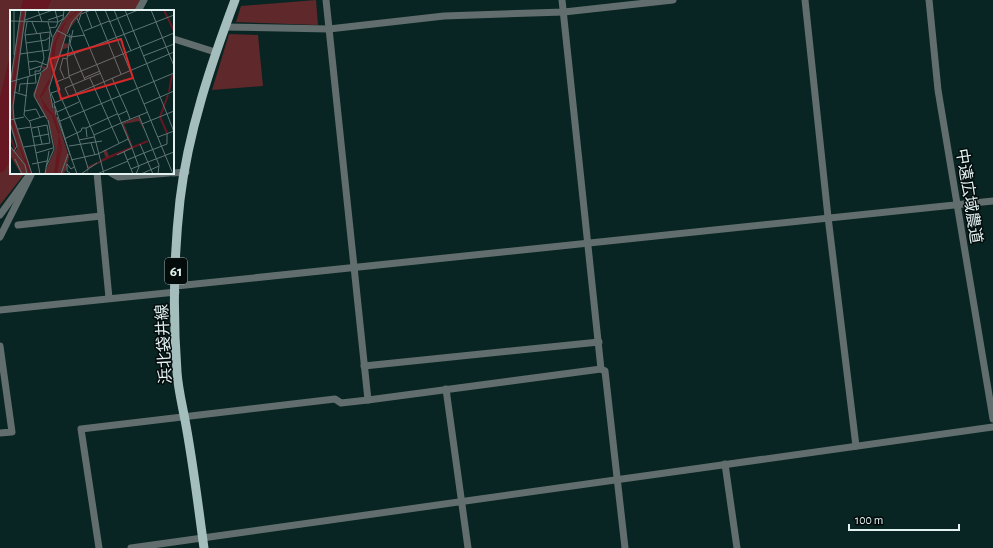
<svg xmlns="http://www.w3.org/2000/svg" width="993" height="548" font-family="'Alegreya Sans','Noto Sans JP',sans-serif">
<rect width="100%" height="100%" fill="#082423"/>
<g fill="#5f292b">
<path d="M0,0H144L138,11H11V173H25L0,205Z"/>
<path d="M316,0L318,25L236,22L241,6Z"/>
<path d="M229,34L258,35L263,86L212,90Z"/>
</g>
<g fill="#661721">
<path d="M23,0H51L47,11H20Z"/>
<path d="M11,51V123L0,162V97Z"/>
</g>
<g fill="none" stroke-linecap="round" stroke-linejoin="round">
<path stroke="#661721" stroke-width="13" d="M0,166L5,154L11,120"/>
<g stroke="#616e6d" stroke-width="7">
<path d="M326,0L368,400"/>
<path d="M562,0L601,369L605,371L625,548"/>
<path d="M805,0L828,217L856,446"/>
<path d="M929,0L938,90L993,419"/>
<path d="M138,11L144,0"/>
<path d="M225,27L329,29L444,16L564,12L673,0"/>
<path d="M173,40L174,39L215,52"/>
<path d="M97,173L109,298"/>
<path d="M111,173L118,177L169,173"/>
<path d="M173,173L186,172"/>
<path d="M0,215L27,178"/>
<path d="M18,225L101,216"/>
<path d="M0,237L32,173"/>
<path d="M176,286L993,201"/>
<path d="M0,310L176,292"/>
<path d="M0,346L12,432L0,433"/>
<path d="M364,366L599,342"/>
<path d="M446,389L468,548"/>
<path d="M725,464L737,548"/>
<path d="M99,548L81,429L335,399L341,403L368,400L601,369"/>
<path d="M131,548L993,427"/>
</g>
<path stroke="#a4bebd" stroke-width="9" d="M204,548C198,505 193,462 185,420C182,404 178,388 177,372C173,318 174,254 180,200C188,132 211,64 235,0"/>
</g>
<g text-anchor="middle" stroke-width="3" stroke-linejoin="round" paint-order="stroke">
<rect fill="#030b0b" stroke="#9fadac" stroke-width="1" x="165" y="258" width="22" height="26" rx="3"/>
<g font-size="15" font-weight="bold" fill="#e2f2f1">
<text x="176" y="276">61</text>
</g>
<g font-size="16" fill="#e2f2f1" stroke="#030b0b">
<text transform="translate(970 196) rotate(81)" y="6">中遠広域農道</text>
<text transform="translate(163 344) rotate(-93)" y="6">浜北袋井線</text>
</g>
</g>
<g transform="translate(10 10)">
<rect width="164" height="164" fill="#082423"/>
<path d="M11,0H16L3,103L22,164H11L0,145V136L5,141L7,139L0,113V72ZM60,0H74L57,22L54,33L59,34L58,38L53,39L39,76L40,86L59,147L56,160L53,164H34L45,139L39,114L23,84L33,60L32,56L36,57L44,25ZM129,107L135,122L129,111L114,114L123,137L79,158L77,164V157L96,148L93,141L96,139L99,146L121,137L112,113Z" fill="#5f292b"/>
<path d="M13,0H14L1,102L9,134L20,161V164L12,145L0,108V91ZM68,0H70L57,10L46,33L43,62L31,88L45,108L50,128L46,164H44L49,126L42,105L34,97L30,86L41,66L42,38L50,19L58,8Z" fill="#661721"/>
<path fill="none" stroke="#661721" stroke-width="2" d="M154,0L164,21M159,82L162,65M32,85L40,70M34,97L43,105L49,123M157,123L150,107L158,85M0,126L5,139M15,149L20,164M92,150L138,131M46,164L51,137L49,128"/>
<path fill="none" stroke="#5f7675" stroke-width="1" d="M4,0V45M28,0L32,12M45,0L48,12M85,0L111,64M95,0L163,164M104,0L121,41M115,0L157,104M141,0L164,56M76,2L82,18M67,8L122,138M15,10L43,0M38,10L53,5M53,10L61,0M0,11L48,12L53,9M17,12L15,24L20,66M22,12L27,24M38,12L42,27M99,12L128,0M68,13L71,4L81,0M39,18L46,17L48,12M46,20L60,27L57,49L59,66L84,125L94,164M63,20L60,34L75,70M74,21L99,11M30,23L34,48L30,61M57,24L62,12L73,0M59,24L61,27L75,25M15,25L40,22M16,33L36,30L40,27M10,44L39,40L40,22M58,46L164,5M133,46L164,34M18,52L26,51L37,55M19,60L31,56M31,63L24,86L37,109M59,66L164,23M18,67L14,105L20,112L30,164M54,68L50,59L53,48L57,49M74,68L90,61M80,68L109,133M102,68L117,101M0,72L30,63L37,58L43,27L53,9L54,0M46,72L59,67M0,76L11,0M48,81L67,123L78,158M4,82L17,86M9,82L10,74L26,73L25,61H30M59,87L55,78L91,63M45,93L41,83L50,80L45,66M134,94L164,81M45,96L60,145M43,98L39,78L56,25M15,101L26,99L30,107M47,102L69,92M157,104L164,122M46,105L44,93L164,42M108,105L117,101L120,109M129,106L149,155L148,164M47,107L67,164M4,109L3,96L16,0M4,109L22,164M0,110L14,107M19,111L35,106M50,111L164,63M0,113L7,136L4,141M111,113L138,102M132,114L164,101M28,117L32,134M22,118L37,115M76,118L107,104M8,119L21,117M84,125L111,113M23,127L39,124M148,127L164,121M54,129L71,121L72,118H76L77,127M69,130L84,127M81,133L85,145M130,134L143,164M0,136L15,155L17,164M59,136L92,131M14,137L40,133L37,115M114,142L123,164M26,143L43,138M134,143L157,134V124M107,145L122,138L129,157L126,164M5,149L12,164M61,150L88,144L118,129M117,150L134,143M138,152L164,142M22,154L37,151M36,157L44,139L38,110M121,159L138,152M60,163L57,161V154L61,159L64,157M35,164L39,141M51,164L58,144M71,164L87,153M87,164L118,151M131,164L149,156"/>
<path fill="#d62828" fill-opacity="0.15" stroke="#d62828" stroke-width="2" d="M111,29L123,68L51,89L40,49Z"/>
<rect width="164" height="164" fill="none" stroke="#e2f2f1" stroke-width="2"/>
</g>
<path d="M849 524v6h110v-6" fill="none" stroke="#e2f2f1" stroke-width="2"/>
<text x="855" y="524" font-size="12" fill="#e2f2f1" stroke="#030b0b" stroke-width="3" paint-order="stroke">100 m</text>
</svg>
